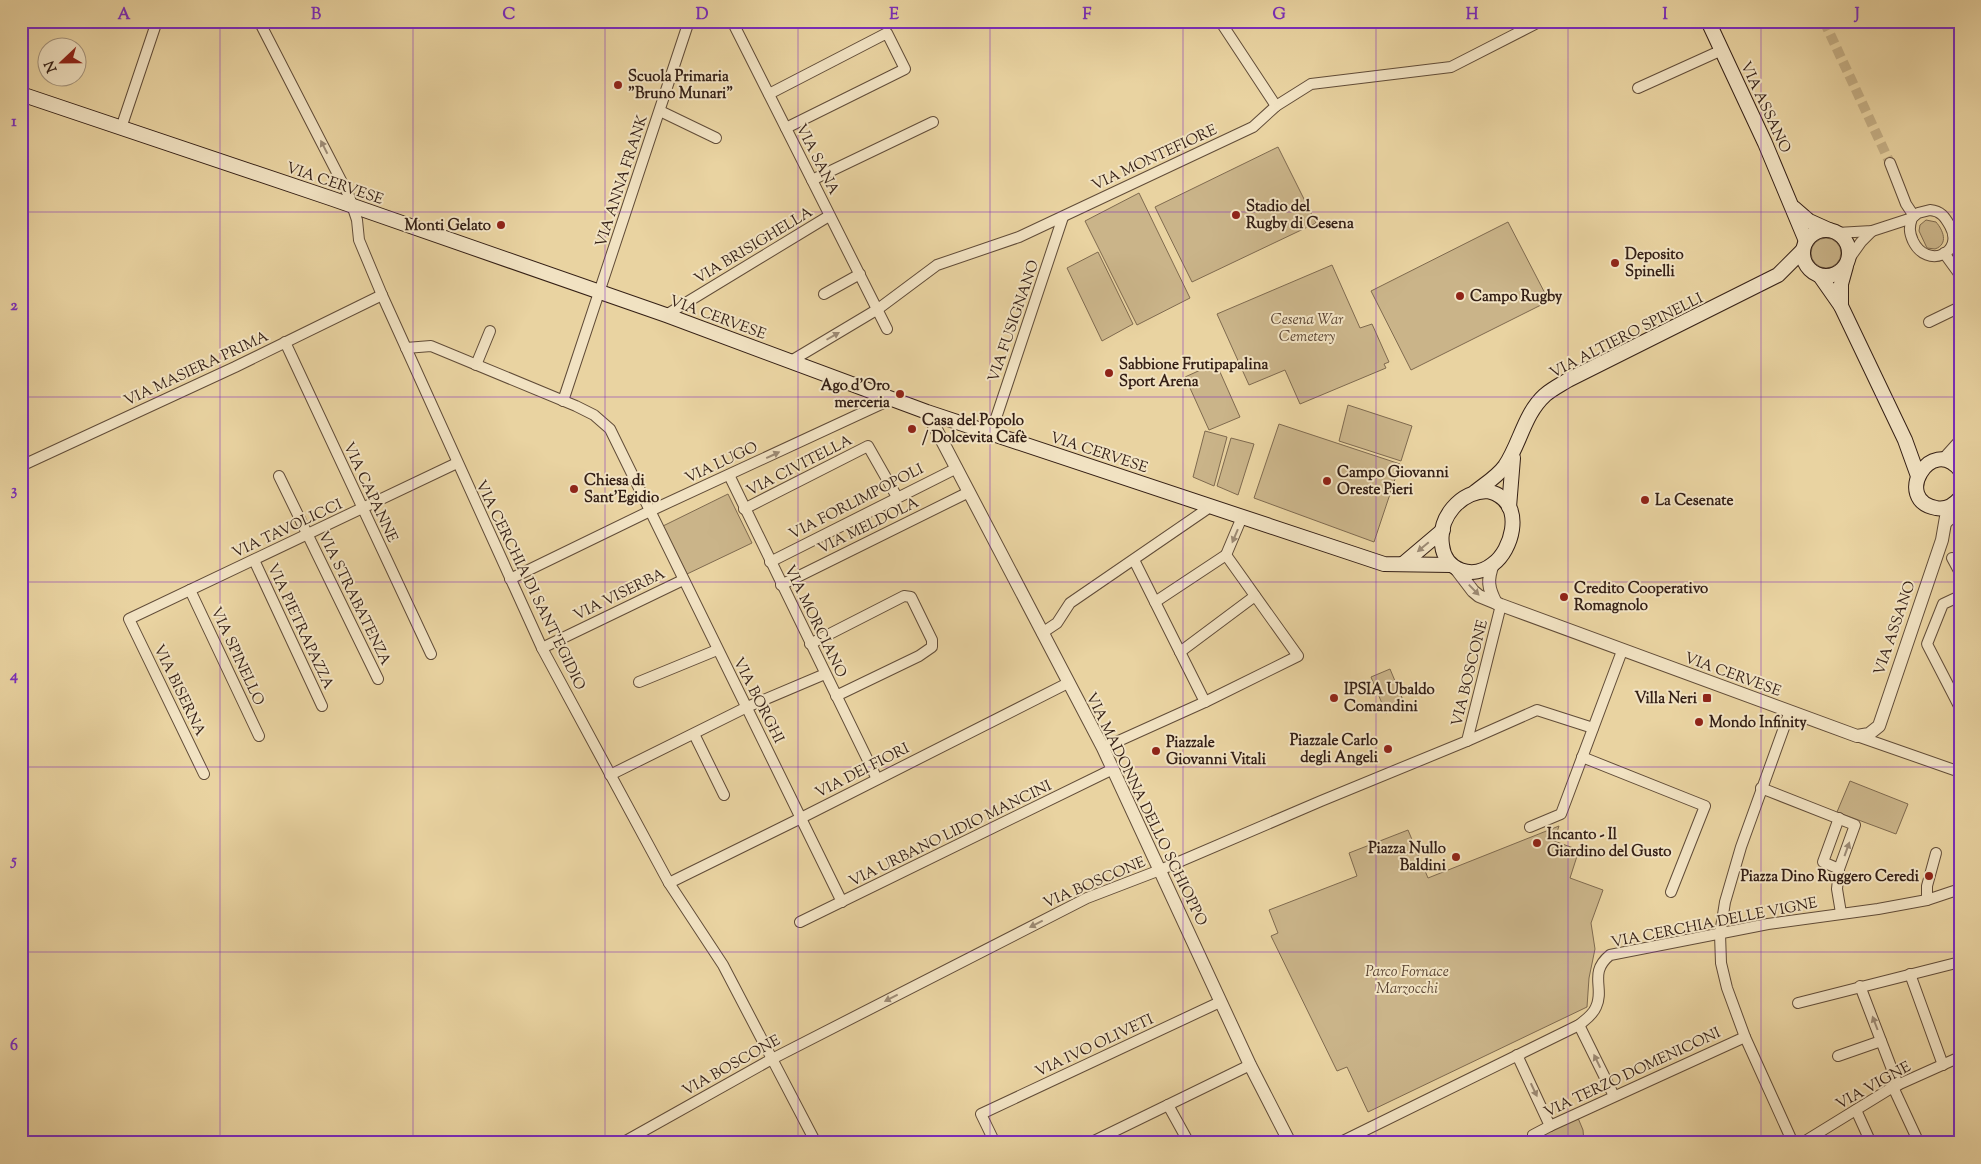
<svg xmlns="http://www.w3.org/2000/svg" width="1981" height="1164" font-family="'Sorts Mill Goudy',serif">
<rect width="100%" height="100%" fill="#e9d3a1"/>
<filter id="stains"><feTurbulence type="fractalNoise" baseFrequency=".004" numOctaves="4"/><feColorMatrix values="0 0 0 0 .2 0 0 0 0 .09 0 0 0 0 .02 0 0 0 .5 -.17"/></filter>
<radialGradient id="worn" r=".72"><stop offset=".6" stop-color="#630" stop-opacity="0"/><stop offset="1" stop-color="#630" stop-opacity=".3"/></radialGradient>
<g fill="#cab489" stroke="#7f6a4f">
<path d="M1278,147L1316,223L1192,282L1155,207Z"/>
<path d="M1139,193L1190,298L1137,325L1085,221Z"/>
<path d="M1926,220L1936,222C1943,230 1949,244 1935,249L1927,248L1919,231L1920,225Z"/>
<path d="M1508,222L1549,301L1411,370L1371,291Z"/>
<circle cx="1826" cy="253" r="15"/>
<path d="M1098,252L1133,324L1102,341L1067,268Z"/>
<path d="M1332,265L1360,328L1372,324L1389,362L1384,364L1386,368L1300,404L1285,370L1249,385L1217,314Z"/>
<path d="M1216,363L1240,417L1209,430L1185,377Z"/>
<path d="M1348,405L1412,426L1401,461L1339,441Z"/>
<path d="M1279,424L1400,464L1374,542L1254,498Z"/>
<path d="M1205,431L1227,437L1214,486L1193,477Z"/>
<path d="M1231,438L1254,444L1238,495L1217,486Z"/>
<path d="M728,494L752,543L687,574L663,526Z"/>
<path d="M1390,669L1405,705L1386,713L1371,677Z"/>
<path d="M1850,781L1908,804L1896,834L1837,812Z"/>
<path d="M1559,826L1554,841L1579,850L1570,878L1603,890L1591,923L1595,949L1589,978L1587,1007L1368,1112L1347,1067L1337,1071L1271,936L1278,933L1269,910L1357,876L1349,853L1408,830L1428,878Z"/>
<path d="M1578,1118L1583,1130L1584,1143H1540L1542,1135Z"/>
</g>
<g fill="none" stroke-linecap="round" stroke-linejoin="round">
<path stroke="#c5af85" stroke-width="10" stroke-dasharray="10 5" stroke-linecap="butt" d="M1824,21L1890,163"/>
<defs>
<g id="minor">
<path d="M259,21L349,196L357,220L359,240L382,295L542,648L669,883L723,965L816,1143"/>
<path d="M732,21L887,329"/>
<path d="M1220,21L1276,106"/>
<path d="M1638,88L1722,50"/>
<path d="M769,94L887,33L905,69L786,128"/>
<path d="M660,111L716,138"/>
<path d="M121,128L157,21"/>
<path d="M1890,163L1906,204L1914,216"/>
<path d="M812,180L933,122"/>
<path d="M1930,210C1941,211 1945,217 1950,226C1965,253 1927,270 1913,241C1909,232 1909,227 1912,218L1918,213Z"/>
<path d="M1837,233L1872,231L1912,218"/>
<path d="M1944,253L1960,275"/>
<path d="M1849,259L1861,242L1872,231"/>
<path d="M824,294L860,274"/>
<path d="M666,315L829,216"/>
<path d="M1929,322L1960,307"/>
<path d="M285,342L431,654"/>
<path d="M406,348L431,346L576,406L594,415L610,429L842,902"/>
<path d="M791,361L878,309L937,265L1019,237L1253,127L1276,106L1311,84L1451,67L1541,21"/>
<path d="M476,365L490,331"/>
<path d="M563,401L689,21"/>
<path d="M991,433L1063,217"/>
<path d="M1942,460L1960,440"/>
<path d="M21,466L235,367L382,295"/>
<path d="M729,475L877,779"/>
<path d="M279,476L378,679"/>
<path d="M744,509L868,446L897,497"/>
<path d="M1944,525L1954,516L1960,514"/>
<path d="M1226,555L1242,517"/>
<path d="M1952,558L1960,573"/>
<path d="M254,560L322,706"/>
<path d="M1134,560L1205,702"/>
<path d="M770,562L957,468"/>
<path d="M510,579L650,511L892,399"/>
<path d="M781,585L969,492"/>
<path d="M190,590L259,736"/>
<path d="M1960,596L1943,604L1927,644L1960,708"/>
<path d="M1155,602L1226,555"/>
<path d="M1042,633L1057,623L1070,603L1210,507"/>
<path d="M810,644L904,596L911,597L932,640V647L919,656L836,696"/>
<path d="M542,648L683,580"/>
<path d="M1180,652L1255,596"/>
<path d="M639,682L717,650"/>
<path d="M1790,711L1741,847L1725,902L1720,934L1721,963L1727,988L1745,1037L1793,1143"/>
<path d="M694,734L724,795"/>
<path d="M1857,736L1960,772"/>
<path d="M1467,741L1537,710L1593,728"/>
<path d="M1103,748L1205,702L1298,656L1226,555"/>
<path d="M1582,757L1705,806L1671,892"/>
<path d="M204,774L129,619L457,463"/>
<path d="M610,775L747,707L825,674"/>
<path d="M1761,788L1855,825L1839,869L1837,889L1841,913"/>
<path d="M1839,818L1823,862L1839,869"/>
<path d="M1530,827L1561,814L1622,651"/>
<path d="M669,883L801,818L1068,683"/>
<path d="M1927,900V886L1936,853"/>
<path d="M800,922L1113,769"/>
<path d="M1910,974L1943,1065"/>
<path d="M1860,986L1898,1085"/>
<path d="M1798,1003L1960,962"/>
<path d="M1579,1025L1614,1096"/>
<path d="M1517,1055L1550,1126"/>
<path d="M1838,1056L1881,1041"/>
<path d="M1893,1087L1919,1143"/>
<path d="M1856,1110L1871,1143"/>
<path d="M622,1143L772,1059L1087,898L1160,870L1321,801L1467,741L1501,605"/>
<path d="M995,1143L981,1114L1220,1002"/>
<path d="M1090,1143L1168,1105"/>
<path d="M1189,1143L1168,1105L1250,1065"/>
<path d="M1339,1143L1579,1025C1585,1020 1593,1015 1596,1007C1605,988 1588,973 1610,955L1768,924L1878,909L1927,900L1960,889"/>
<path d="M1535,1143L1533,1135L1550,1126L1745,1037"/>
<path d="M1802,1143L1893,1087L1960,1057"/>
</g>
<g id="tertiary">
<path d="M927,412L1103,748L1250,1065L1290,1143"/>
<path d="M1493,564C1487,580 1488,588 1496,603"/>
<path d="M1457,570L1473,591L1479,596L1501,605L1857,736L1869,734L1879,726L1942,540L1946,517L1951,506"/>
</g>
<g id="secondary">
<path d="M1708,21L1765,143L1806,241"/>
<path d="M21,94L333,199L666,315L927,412L1384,564L1450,565"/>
<path d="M1794,208L1809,221L1829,230"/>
<circle cx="1826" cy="253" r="23"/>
<path d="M1820,276L1841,306L1905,440L1918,476"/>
<path d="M1841,306V284L1846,266"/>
<path d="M1960,470C1931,434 1892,500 1936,508C1945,510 1954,505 1960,498"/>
<path d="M1487,491C1491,492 1495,493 1498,495C1523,509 1512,550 1493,564C1473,580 1445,571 1442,545C1438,517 1460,492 1487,491Z"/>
<path d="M1475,492C1485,484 1497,477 1505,466C1520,444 1524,414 1545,395C1552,389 1560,385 1568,380L1778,275L1803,250"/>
<path d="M1509,507L1513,458"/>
<path d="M1404,563L1443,530"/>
</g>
</defs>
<use href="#minor" stroke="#614c38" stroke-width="12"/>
<use href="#tertiary" stroke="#614c38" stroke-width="14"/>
<use href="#secondary" stroke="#341f15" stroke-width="16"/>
<use href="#minor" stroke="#f1e2c2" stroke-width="10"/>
<use href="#tertiary" stroke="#f1e2c2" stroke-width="12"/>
<use href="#secondary" stroke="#f1e2c2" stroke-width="14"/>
</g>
<defs><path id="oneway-solid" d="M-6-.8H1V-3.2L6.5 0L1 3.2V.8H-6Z" transform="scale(1.25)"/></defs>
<g fill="#9c8a74">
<use href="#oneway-solid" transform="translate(324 147) rotate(-117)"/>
<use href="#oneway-solid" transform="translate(833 336) rotate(-30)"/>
<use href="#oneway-solid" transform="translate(773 455) rotate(-25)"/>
<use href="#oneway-solid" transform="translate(1235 536) rotate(113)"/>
<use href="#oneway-solid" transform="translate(1423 547) rotate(140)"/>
<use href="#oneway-solid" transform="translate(1474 590) rotate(46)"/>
<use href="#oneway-solid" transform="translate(1847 849) rotate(-70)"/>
<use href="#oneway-solid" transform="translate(1036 924) rotate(153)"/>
<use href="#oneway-solid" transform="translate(891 998) rotate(153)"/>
<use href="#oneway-solid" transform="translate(1875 1023) rotate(-111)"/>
<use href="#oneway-solid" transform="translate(1597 1061) rotate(-116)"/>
<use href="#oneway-solid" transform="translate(1534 1090) rotate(65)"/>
</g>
<path fill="none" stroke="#7b2cbf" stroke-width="1" stroke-opacity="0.55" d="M220,21V1143M413,21V1143M605,21V1143M798,21V1143M990,21V1143M1183,21V1143M1376,21V1143M1568,21V1143M1761,21V1143M21,212H1960M21,397H1960M21,582H1960M21,767H1960M21,952H1960"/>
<g fill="#8f2418" stroke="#f1e2c2" stroke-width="2">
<circle cx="618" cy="85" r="5"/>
<circle cx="1236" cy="215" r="5"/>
<circle cx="501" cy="225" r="5"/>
<circle cx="1615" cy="263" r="5"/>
<circle cx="1460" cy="296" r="5"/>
<circle cx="1109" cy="373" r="5"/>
<circle cx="900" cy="394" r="5"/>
<circle cx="912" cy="429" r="5"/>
<circle cx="1327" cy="481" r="5"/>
<circle cx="574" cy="489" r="5"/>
<circle cx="1645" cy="500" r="5"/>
<circle cx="1564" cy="597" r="5"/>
<circle cx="1334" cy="698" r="5"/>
<rect x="1702" y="693" width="10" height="10" rx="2.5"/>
<circle cx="1699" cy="722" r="5"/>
<circle cx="1388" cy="749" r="5"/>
<circle cx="1156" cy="751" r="5"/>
<circle cx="1537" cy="843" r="5"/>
<circle cx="1456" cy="857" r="5"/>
<circle cx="1929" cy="876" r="5"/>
</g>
<g text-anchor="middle" stroke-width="4" stroke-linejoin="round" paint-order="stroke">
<g font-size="15" font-weight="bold" fill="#341f15" stroke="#f1e2c2" text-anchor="start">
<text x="628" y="81">Scuola Primaria<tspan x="628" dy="17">"Bruno Munari"</tspan></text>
<text x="1246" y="211">Stadio del<tspan x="1246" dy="17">Rugby di Cesena</tspan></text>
<text x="491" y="230" text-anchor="end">Monti Gelato</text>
<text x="1625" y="259">Deposito<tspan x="1625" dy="17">Spinelli</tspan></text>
<text x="1470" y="301">Campo Rugby</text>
<text x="1119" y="369">Sabbione Frutipapalina<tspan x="1119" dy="17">Sport Arena</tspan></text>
<text x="890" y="390" text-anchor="end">Ago d'Oro<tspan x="890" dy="17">merceria</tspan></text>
<text x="922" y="425">Casa del Popolo<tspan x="922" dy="17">/ Dolcevita Cafè</tspan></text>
<text x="1337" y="477">Campo Giovanni<tspan x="1337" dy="17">Oreste Pieri</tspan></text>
<text x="584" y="485">Chiesa di<tspan x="584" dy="17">Sant'Egidio</tspan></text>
<text x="1655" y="505">La Cesenate</text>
<text x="1574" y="593">Credito Cooperativo<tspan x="1574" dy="17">Romagnolo</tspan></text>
<text x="1344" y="694">IPSIA Ubaldo<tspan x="1344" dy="17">Comandini</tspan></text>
<text x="1697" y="703" text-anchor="end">Villa Neri</text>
<text x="1709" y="727">Mondo Infinity</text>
<text x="1378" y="745" text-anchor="end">Piazzale Carlo<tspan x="1378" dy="17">degli Angeli</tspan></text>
<text x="1166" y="747">Piazzale<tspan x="1166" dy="17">Giovanni Vitali</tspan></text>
<text x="1547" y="839">Incanto - Il<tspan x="1547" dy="17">Giardino del Gusto</tspan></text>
<text x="1446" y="853" text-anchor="end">Piazza Nullo<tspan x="1446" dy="17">Baldini</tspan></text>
<text x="1919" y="881" text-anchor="end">Piazza Dino Ruggero Ceredi</text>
</g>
<g font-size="15" fill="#341f15" stroke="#f1e2c2">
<text transform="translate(1766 107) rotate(65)" y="5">VIA ASSANO</text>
<text transform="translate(1154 157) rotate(-25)" y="5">VIA MONTEFIORE</text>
<text transform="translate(818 159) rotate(63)" y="5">VIA SANA</text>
<text transform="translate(621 181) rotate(-72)" y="5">VIA ANNA FRANK</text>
<text transform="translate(335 183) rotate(19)" y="5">VIA CERVESE</text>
<text transform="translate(753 245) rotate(-31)" y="5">VIA BRISIGHELLA</text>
<text transform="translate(718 317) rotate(20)" y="5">VIA CERVESE</text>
<text transform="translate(1013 321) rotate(-71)" y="5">VIA FUSIGNANO</text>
<text transform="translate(1626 335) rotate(-27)" y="5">VIA ALTIERO SPINELLI</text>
<text transform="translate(196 368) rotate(-25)" y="5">VIA MASIERA PRIMA</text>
<text transform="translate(1099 452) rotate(18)" y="5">VIA CERVESE</text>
<text transform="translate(721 462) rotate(-25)" y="5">VIA LUGO</text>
<text transform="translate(799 465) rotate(-27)" y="5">VIA CIVITELLA</text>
<text transform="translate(371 492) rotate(65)" y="5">VIA CAPANNE</text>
<text transform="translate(856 501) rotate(-27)" y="5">VIA FORLIMPOPOLI</text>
<text transform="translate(868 525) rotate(-26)" y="5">VIA MELDOLA</text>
<text transform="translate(287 528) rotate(-25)" y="5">VIA TAVOLICCI</text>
<text transform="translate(531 585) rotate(64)" y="5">VIA CERCHIA DI SANT'EGIDIO</text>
<text transform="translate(619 594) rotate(-26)" y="5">VIA VISERBA</text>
<text transform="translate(355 598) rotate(64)" y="5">VIA STRABATENZA</text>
<text transform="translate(816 621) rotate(64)" y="5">VIA MORCIANO</text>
<text transform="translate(301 626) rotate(65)" y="5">VIA PIETRAPAZZA</text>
<text transform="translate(1894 628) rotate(-71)" y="5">VIA ASSANO</text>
<text transform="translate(238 656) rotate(65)" y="5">VIA SPINELLO</text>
<text transform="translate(1469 673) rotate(-76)" y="5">VIA BOSCONE</text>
<text transform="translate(1733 674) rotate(20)" y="5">VIA CERVESE</text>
<text transform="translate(180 690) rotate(64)" y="5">VIA BISERNA</text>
<text transform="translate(759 700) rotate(63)" y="5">VIA BORGHI</text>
<text transform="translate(862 770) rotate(-27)" y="5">VIA DEI FIORI</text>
<text transform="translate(1147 809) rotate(64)" y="5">VIA MADONNA DELLO SCHIOPPO</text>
<text transform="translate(950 833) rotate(-26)" y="5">VIA URBANO LIDIO MANCINI</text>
<text transform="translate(1094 882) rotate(-23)" y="5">VIA BOSCONE</text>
<text transform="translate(1714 922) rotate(-11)" y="5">VIA CERCHIA DELLE VIGNE</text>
<text transform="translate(1094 1045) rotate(-25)" y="5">VIA IVO OLIVETI</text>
<text transform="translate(731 1065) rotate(-29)" y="5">VIA BOSCONE</text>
<text transform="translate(1632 1072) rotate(-25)" y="5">VIA TERZO DOMENICONI</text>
<text transform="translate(1873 1085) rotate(-29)" y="5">VIA VIGNE</text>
</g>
<g font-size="15" font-style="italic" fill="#5a4432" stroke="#f1e2c2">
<text x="1307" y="324">Cesena War<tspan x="1307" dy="17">Cemetery</tspan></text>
<text x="1407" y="976">Parco Fornace<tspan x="1407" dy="17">Marzocchi</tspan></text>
</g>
</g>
<rect width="1981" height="1164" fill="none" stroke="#e9d3a1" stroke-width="55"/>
<g transform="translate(62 62) rotate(248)"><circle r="24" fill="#f1e2c2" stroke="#a5947d"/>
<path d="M0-4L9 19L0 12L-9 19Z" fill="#8f2418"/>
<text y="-8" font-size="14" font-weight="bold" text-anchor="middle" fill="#341f15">N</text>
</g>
<rect x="28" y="28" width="1926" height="1108" fill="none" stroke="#7b2cbf" stroke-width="2"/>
<g font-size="16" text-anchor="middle" font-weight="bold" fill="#7b2cbf">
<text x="124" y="19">A</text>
<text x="316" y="19">B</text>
<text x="509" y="19">C</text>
<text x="702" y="19">D</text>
<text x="894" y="19">E</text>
<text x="1087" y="19">F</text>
<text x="1279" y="19">G</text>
<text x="1472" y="19">H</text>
<text x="1665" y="19">I</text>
<text x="1857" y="19">J</text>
<text x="14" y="126">1</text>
<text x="14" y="310">2</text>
<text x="14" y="495">3</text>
<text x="14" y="680">4</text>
<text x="14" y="865">5</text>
<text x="14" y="1050">6</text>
</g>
<rect width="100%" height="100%" filter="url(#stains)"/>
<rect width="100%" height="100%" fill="url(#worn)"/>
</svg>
